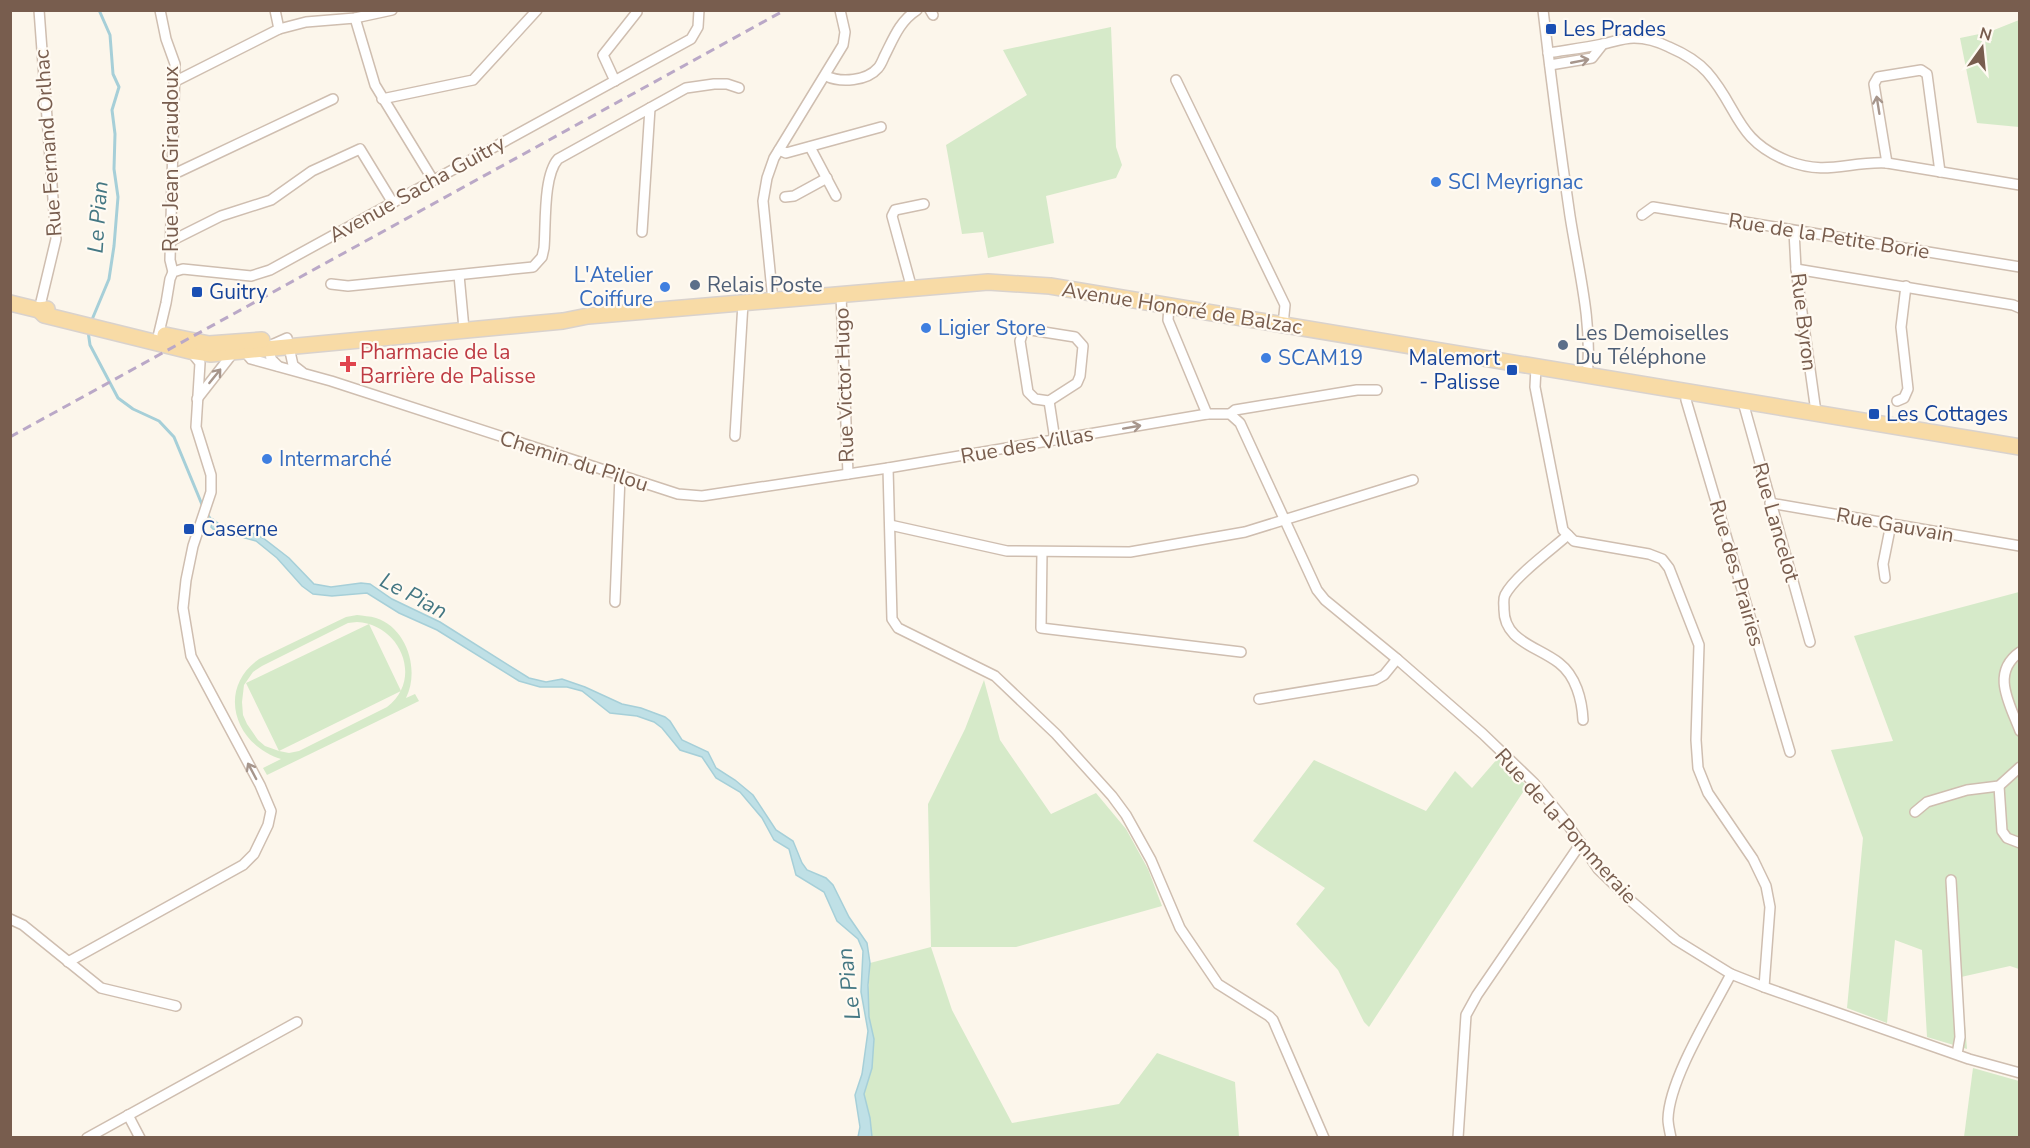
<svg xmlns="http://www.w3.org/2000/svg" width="2030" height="1148" font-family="'Nunito Sans',sans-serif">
<rect width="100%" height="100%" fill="#fcf6eb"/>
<g fill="#d6eac9" fill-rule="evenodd">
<path d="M2019,20V127L1977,123L1960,38L1989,32Z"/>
<path d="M1111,27L1116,147L1122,165L1116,178L1046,196L1054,243L988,258L983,232L962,234L946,145L1027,95L1003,50Z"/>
<path d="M2019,592V969L2010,966L1961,977L1967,1049L1927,1037L1922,950L1895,940L1887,1023L1847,1008L1863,838L1831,750L1893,741L1854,636Z"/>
<path d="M357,615C363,616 370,616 376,618C407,628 420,670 406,698L415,694L419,701L267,775L263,768L281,759C235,745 216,689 259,659L346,617ZM357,622C400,624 424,679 387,707L299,751L289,753L279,751L401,691L369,624L246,683L279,751L265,746L258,740L247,724L243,715L242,702L244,685L253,672L262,666L348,623Z"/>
<path d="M984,680L1000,740L1051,814L1096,793L1126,829L1148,869L1162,906L1016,947H931L952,1010L1012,1123L1119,1104L1157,1053L1235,1082L1239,1137H872L870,1118L864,1094L872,1068L873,1052L874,1039L869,1017L868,998L870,963L931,947L928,804L965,729Z"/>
<path d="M1498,758L1527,786L1369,1027L1364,1022L1338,970L1296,924L1325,888L1253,841L1314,760L1426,811L1455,771L1472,788Z"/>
<path d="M1973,1068L2019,1081V1137H1964Z"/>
</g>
<path fill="#bfe0e6" stroke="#a6cfd8" stroke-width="1.5" d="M213,519L219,524L248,531L263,538L289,558L314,584L331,587L361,583L370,584L392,599L440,622L529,678L546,682L562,679L585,687L622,704L641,708L665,717L670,721L682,740L708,752L716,768L735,780L753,795L776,830L793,841L802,863L807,870L826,878L833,885L849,917L867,943L870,963L868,985L869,1017L874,1039L872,1068L864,1094L870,1118L872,1137H858L860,1127L855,1095L862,1074L868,1031L861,992L863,951L858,939L837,921L824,892L796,875L789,849L774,840L762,818L740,792L716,778L702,757L680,750L662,728L654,722L637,716L610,713L582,691L567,687H540L519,681L437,630L399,613L367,593L332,596L313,594L302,586L277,558L256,541L213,529L211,527Z"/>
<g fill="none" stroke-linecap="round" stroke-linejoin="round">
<g stroke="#a6cfd8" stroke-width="3">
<path d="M91,322L109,279L114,246L118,197L114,169L115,134L112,110L119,87L113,74L110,35L99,10"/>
<path d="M88,331L90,345L118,398L133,409L159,421L174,437L203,507"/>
<path d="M206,513L214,524"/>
</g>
<defs>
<g id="minor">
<path d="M39,10L56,239L39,310"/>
<path d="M160,10L166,39L175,64L170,260L173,272"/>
<path d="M275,10L279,29"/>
<path d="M930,10L933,15"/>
<path d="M1543,10C1551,79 1560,148 1570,216C1578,268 1593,323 1587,376"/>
<path d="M355,18L375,85L433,180"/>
<path d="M1548,53C1566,50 1585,48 1603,44C1613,42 1623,38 1634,38C1645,38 1659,42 1669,47C1683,53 1696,60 1707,72C1739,108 1735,140 1788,161C1827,176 1848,161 1887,163L2020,185"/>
<path d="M1550,65L1592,58L1603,44"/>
<path d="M826,76C841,83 867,81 878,68C881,65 883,59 885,55C894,37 900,21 917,10"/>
<path d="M1176,80L1285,305L1283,325"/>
<path d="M615,81L603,55L637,12"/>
<path d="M174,82L279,29L306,22L355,18L392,10"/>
<path d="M382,99L473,80L537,10"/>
<path d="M810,147L836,196"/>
<path d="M779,150L786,153L881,127"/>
<path d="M1887,163L1874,84L1878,77L1921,70L1927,74L1940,172"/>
<path d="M172,175L333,99"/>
<path d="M785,197L794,196L827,178"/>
<path d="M1642,215L1653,207L2020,267"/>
<path d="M1794,231L1796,269L1816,412"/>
<path d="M642,232L650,108"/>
<path d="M171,241L221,216L271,200L312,171L360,149L393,203"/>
<path d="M1796,269L2013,305L2020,308"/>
<path d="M459,275L464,329"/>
<path d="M331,284L348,286L533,267L542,257L544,248C546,225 543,176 558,159L686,88L714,84H727L739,88"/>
<path d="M912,289L892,216L895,210L924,204"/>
<path d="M841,295L848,474"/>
<path d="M773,301L763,201L767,178L774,158L843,45L845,32L840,10"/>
<path d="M1169,307L1168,320L1207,414"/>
<path d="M1031,330L1075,337L1083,346L1080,376L1077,383L1049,401L1035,399L1028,392L1020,341L1023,332Z"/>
<path d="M157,341L166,303L170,279L173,272L183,269L251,276L270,270L691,39L698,27L699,10"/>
<path d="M244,348L245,352L251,359L331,381L678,494L702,496L888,468L1207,414H1230L1240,423L1317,590L1325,600L1397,659L1483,734L1534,783L1564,819L1598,869L1630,900L1676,940L1731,974L1764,987L1969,1059L2020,1073"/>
<path d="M278,366L271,359L269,346L287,338L293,365L302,372"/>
<path d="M1536,367L1535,387L1563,530L1574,541L1649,554L1662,559L1669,568L1699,645L1696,740L1698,768L1708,793L1753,859L1766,886L1770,907L1764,987"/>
<path d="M1686,393V400L1790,752"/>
<path d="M197,399L233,353"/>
<path d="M1049,401L1055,440"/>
<path d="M1897,401L1904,398L1908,389L1901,327L1906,286"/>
<path d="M1743,402L1810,642"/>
<path d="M1230,414L1235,410L1357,390H1377"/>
<path d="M735,436L743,303"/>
<path d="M888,468L892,619L898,628L995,676L1056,734L1112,796L1126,815L1151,860L1180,928L1218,984L1269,1016L1273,1020L1324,1138"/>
<path d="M1770,503L2020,546"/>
<path d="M890,525L1007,551L1130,552L1245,532L1413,480"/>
<path d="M1568,535C1551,550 1515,576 1505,595C1503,599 1504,604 1504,608C1503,641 1537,646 1559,663C1576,676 1582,700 1583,720"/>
<path d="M1042,552L1041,628L1241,652"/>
<path d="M1885,578L1883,564L1891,524"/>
<path d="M615,602L620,476"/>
<path d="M2020,652C1990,673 2010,704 2020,731"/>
<path d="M1259,699L1375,680L1384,675L1397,659"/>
<path d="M1999,786L2002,831L2007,838L2020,843"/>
<path d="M1915,812L1927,802L1967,790L1999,786L2020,767"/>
<path d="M1951,880L1960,1037L1957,1054"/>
<path d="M10,919L23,925L101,988L176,1006"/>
<path d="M68,962L243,865L254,854L268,825L271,811L260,785L191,656L183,608L186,580L193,546L211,492V475L196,427L200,363L192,353"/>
<path d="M128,1115L140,1138"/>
<path d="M87,1138L297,1022"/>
<path d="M1458,1138L1466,1015L1477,995L1581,843"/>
<path d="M1671,1138C1670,1132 1668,1125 1668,1119C1669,1079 1712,1011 1731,974"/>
</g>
<g id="primary">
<path d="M10,303L39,310L47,309"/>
<path d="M39,310L44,315L190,351L211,354L563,321L588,316L988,282L1050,286L2020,447"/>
<path d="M165,335L209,344L262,340"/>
</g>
</defs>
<use href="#minor" stroke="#cfbeb0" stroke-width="12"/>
<use href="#primary" stroke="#d9d2cd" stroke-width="18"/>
<use href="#minor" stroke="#fff" stroke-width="9"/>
<use href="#primary" stroke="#f8dba6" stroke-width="15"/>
<path stroke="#baa8c7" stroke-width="3" stroke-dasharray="9 6" stroke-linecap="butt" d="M10,437L785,10"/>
</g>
<defs><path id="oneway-shaft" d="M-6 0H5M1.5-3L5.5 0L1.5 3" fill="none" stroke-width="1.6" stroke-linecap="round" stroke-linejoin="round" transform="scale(1.5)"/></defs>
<g stroke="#a7968c">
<use href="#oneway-shaft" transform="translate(1580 61) rotate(-11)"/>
<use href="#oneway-shaft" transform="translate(1878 105) rotate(-99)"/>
<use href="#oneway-shaft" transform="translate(215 376) rotate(-51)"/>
<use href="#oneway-shaft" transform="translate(1132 427) rotate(-10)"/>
<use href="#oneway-shaft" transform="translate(252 771) rotate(-118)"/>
</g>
<g fill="#1a4fb4" stroke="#fffaf2" stroke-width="2">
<rect x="1545" y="23" width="12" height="12" rx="3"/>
<rect x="191" y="286" width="12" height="12" rx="3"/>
<rect x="1506" y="364" width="12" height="12" rx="3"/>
<rect x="1868" y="408" width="12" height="12" rx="3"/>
<rect x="183" y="523" width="12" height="12" rx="3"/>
</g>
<g fill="#3f7fe0" stroke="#fffaf2" stroke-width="2">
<circle cx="1436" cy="182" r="6"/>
<circle cx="665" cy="287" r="6"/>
<circle cx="926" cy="328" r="6"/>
<circle cx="1266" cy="358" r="6"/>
<circle cx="267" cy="459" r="6"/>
</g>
<g fill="#5c6f8a" stroke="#fffaf2" stroke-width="2">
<circle cx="695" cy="285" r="6"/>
<circle cx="1563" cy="345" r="6"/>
</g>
<path fill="#e0444e" stroke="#fffaf2" stroke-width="2" d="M345 355h6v6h6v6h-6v6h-6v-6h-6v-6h6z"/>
<g text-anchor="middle" stroke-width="4.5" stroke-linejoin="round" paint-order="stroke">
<g font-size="21" fill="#164399" stroke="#fffaf2" text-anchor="start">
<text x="1563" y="36">Les Prades</text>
<text x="209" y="299">Guitry</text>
<text x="1500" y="365" text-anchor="end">Malemort<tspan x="1500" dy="24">- Palisse</tspan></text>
<text x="1886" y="421">Les Cottages</text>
<text x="201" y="536">Caserne</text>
</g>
<g font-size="21" fill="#785d4e" stroke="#fffaf2">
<text transform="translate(48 143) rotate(-94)" y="7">Rue Fernand Orlhac</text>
<text transform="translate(171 159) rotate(-90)" y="7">Rue Jean Giraudoux</text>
<text transform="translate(417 189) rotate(-29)" y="7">Avenue Sacha Guitry</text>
<text transform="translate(1829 236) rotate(9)" y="7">Rue de la Petite Borie</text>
<text transform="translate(1182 308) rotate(9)" y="7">Avenue Honoré de Balzac</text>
<text transform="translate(1804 322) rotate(83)" y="7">Rue Byron</text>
<text transform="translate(844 385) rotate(-92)" y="7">Rue Victor Hugo</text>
<text transform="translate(1027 445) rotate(-10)" y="7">Rue des Villas</text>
<text transform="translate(574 461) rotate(18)" y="7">Chemin du Pilou</text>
<text transform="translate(1776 522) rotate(74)" y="7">Rue Lancelot</text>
<text transform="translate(1895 525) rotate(10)" y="7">Rue Gauvain</text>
<text transform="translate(1737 573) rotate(74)" y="7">Rue des Prairies</text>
<text transform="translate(1566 826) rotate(48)" y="7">Rue de la Pommeraie</text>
</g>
<g font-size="21" fill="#366cbe" stroke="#fffaf2" text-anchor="start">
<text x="1448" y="189">SCI Meyrignac</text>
<text x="653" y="282" text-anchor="end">L'Atelier<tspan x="653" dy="24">Coiffure</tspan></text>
<text x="938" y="335">Ligier Store</text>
<text x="1278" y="365">SCAM19</text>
<text x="279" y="466">Intermarché</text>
</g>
<g font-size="21" fill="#4e5e75" stroke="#fffaf2" text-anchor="start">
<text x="707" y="292">Relais Poste</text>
<text x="1575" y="340">Les Demoiselles<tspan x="1575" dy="24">Du Téléphone</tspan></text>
</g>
<g font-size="21" fill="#be3a42" stroke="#fffaf2" text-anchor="start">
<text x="360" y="359">Pharmacie de la<tspan x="360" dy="24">Barrière de Palisse</tspan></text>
</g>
<g font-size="22" font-style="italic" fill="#447783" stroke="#fffaf2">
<text transform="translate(97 217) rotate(-86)" y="8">Le Pian</text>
<text transform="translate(414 595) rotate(28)" y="8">Le Pian</text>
<text transform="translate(848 984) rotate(-97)" y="8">Le Pian</text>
</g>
</g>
<rect width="2030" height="1148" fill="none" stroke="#785d4e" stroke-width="24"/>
<g transform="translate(1982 48) rotate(15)" stroke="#fffaf2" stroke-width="4.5" paint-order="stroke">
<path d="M0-4.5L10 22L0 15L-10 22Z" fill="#785d4e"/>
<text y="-9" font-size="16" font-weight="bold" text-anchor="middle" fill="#785d4e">N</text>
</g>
</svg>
